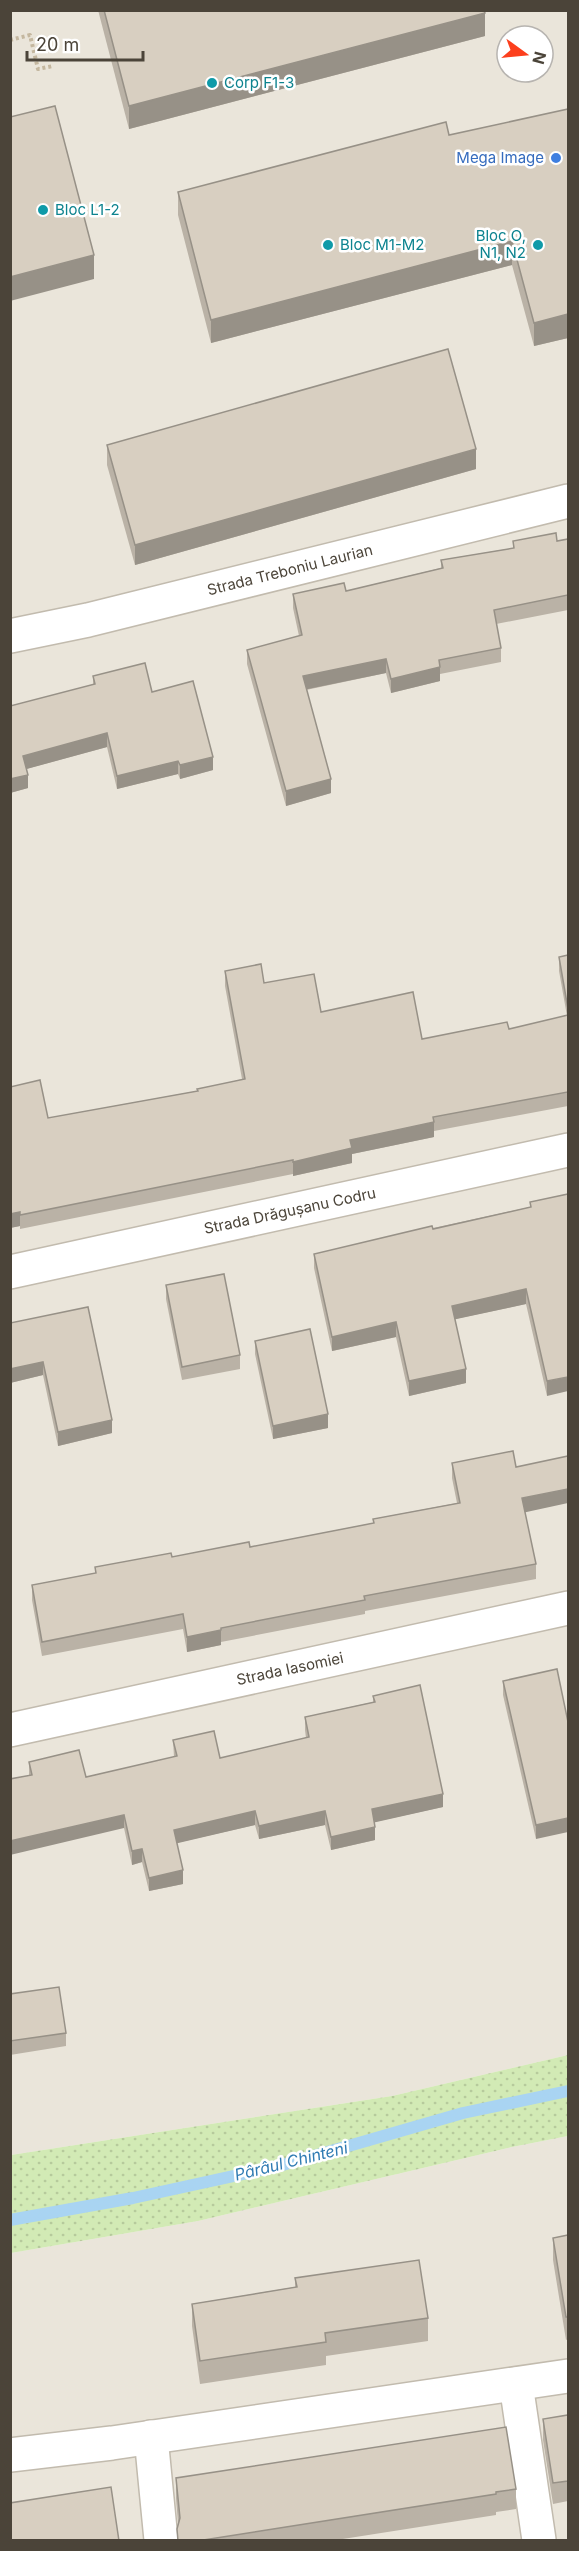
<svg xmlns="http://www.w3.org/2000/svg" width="579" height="2551" font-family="Inter,sans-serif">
<defs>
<pattern id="green-dots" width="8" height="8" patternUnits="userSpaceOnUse" patternTransform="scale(1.5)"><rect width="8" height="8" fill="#d2eab5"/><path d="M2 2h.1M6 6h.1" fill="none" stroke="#b6ca9c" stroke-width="1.8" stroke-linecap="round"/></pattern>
</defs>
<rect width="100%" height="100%" fill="#f6f3ec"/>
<g fill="#eae5da" fill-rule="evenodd">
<path d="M11,11H568V2055L392,2096L11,2155ZM507,36H543V72H507Z"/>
<path d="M568,2136V2540H11V2253L198,2221L512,2147Z"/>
</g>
<path fill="url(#green-dots)" d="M568,2055V2136L512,2147L198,2221L11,2253V2155L392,2096Z"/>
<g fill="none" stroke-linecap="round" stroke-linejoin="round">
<path stroke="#a9d4f2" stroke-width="12" d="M10,2220L133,2198L279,2166L463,2113L568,2091"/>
<defs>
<g id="minor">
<path d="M10,636L88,620L568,501"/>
<path d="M10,1272L568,1150"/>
<path d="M10,1730L568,1608"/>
<path d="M516,2384L539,2540"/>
<path d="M151,2437L161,2540"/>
<path d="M10,2455L112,2443L568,2376"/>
</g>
</defs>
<use href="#minor" stroke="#c2bbae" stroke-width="36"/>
<path stroke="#c4b79f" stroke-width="4" stroke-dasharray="3 3" stroke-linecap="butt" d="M10,40L30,35L38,69L53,66"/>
<use href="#minor" stroke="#fff" stroke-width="33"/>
</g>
<g fill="#bab2a6">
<path d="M98,10H484L485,36L129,129Z"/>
<path d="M568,109V338L534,346L512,265L211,343L178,215V192L449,135Z"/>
<path d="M107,445L476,469L135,565L107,465Z"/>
<path d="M568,539V610L496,624L501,648V662L440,674V681L391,693L386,673L306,690L331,793L286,806L247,664V650L299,636L293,608V594L346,591L441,568V560L513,548V541H557Z"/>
<path d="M93,676L152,692L213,770L180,779L178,774L117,789L107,747L26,769L28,788L10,793V706L93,685Z"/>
<path d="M568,955V1106L434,1131V1137L352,1154V1163L293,1176V1174L20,1229V1226L10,1228V1087L48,1118L197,1091L242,1079L225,986V971L264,983L321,1012L422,1039L509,1029L567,1016L559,971V957Z"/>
<path d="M568,1194L547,1396L526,1304L455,1319L466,1383L409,1396L396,1337L332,1351L314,1268V1254L530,1207V1202Z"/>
<path d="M166,1285L240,1355V1369L182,1380L166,1299Z"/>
<path d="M10,1323L112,1433L58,1446L43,1375L10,1383Z"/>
<path d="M255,1341L328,1428L273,1439L255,1354Z"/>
<path d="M452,1463L525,1512L536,1564V1579L365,1611V1614L221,1642V1645L187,1652L183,1629L42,1656L32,1600V1585L95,1573V1567L250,1547L373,1523V1519L457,1503L452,1478Z"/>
<path d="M557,1669L536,1839L503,1695V1681Z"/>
<path d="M373,1696L443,1807L374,1822L375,1840L331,1850L325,1825L259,1839L255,1825L176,1843L183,1884L149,1891L142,1862L132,1865L124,1828L29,1775V1762L86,1777L174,1757L173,1740L220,1758L306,1738L305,1730V1717L373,1702Z"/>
<path d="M10,1994L66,2033V2046L10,2055Z"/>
<path d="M568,2235V2339L566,2340L553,2260V2238Z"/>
<path d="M295,2278L428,2318V2341L326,2356V2365L200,2384L192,2326V2304L295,2287Z"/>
<path d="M568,2415V2501L553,2504L543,2440V2419Z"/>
<path d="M176,2478L516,2489V2509L496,2512V2515L330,2541H177V2529L178,2523L176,2498Z"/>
</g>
<g fill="#979187">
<path d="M485,13V36L129,129V106Z"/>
<path d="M512,241V265L211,343V320Z"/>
<path d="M94,255V279L10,301V277Z"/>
<path d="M568,314V338L534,346V323Z"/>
<path d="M476,449V469L135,565V545Z"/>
<path d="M386,659V673L303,690V676Z"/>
<path d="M440,667V681L391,693V679Z"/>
<path d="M107,733V747L23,770V756Z"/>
<path d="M213,757V770L180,779V765Z"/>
<path d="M178,761V774L117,789V776Z"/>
<path d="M28,775V788L10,793V779Z"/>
<path d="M331,779V793L286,806V791Z"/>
<path d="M434,1122V1137L352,1154V1163L293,1176V1162L350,1140Z"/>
<path d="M20,1212V1226L10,1228V1214Z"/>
<path d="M526,1289V1304L452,1320V1306Z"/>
<path d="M396,1322V1337L332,1351V1337Z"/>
<path d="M43,1362V1375L10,1383V1369Z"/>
<path d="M466,1369V1383L409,1396V1381Z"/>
<path d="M568,1377V1391L547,1396V1381Z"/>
<path d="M328,1414V1428L273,1439V1426Z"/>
<path d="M112,1420V1433L58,1446V1432Z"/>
<path d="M568,1489V1503L522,1513V1498Z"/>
<path d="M221,1630V1645L187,1652V1637Z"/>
<path d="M443,1794V1807L372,1823V1809Z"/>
<path d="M255,1811V1825L174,1844V1830Z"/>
<path d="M325,1811V1825L259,1839V1826Z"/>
<path d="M124,1815V1828L10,1855V1841Z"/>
<path d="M568,1818V1832L536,1839V1825Z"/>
<path d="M375,1827V1840L331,1850V1837Z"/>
<path d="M142,1849V1862L132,1865V1851Z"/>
<path d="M183,1870V1884L149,1891V1878Z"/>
</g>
<g fill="#d8cfc1" stroke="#979187" stroke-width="1.5">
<path d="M104,10H484L485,13L129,106Z"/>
<path d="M55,106L94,255L10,277V117Z"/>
<path d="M568,109V314L534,323L512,241L211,320L178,192L446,122L449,135Z"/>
<path d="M448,349L476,449L135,545L107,445Z"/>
<path d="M556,533L557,541L568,539V595L494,610L501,648L439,660L440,667L391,679L386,659L303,676L331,779L286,791L247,650L302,635L293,594L344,583L346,591L443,568L441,560L514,548L513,541Z"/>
<path d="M145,663L152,692L193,681L213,757L180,765L178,761L117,776L107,733L23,756L28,775L10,779V706L95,684L93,676Z"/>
<path d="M568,955V1009L559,957Z"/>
<path d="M261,964L264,983L314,974L321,1012L413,992L422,1039L507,1022L509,1029L568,1015V1092L433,1117L434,1122L350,1140L352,1148L293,1162V1160L20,1215V1212L10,1214V1087L40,1080L48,1118L198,1091L197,1089L245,1079L225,971Z"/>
<path d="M568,1194V1377L547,1381L526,1289L452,1306L466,1369L409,1381L396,1322L332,1337L314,1254L432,1226L433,1229L531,1207L530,1202Z"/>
<path d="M224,1274L240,1355L182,1367L166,1285Z"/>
<path d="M88,1307L112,1420L58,1432L43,1362L10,1369V1323Z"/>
<path d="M310,1329L328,1414L273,1426L255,1341Z"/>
<path d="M513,1451L516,1467L568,1456V1489L522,1498L536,1564L364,1596L365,1600L221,1628V1630L187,1637L183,1614L42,1642L32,1585L96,1573L95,1567L171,1553L172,1557L249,1542L250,1547L374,1523L373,1519L460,1503L452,1463Z"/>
<path d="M557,1669L568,1722V1818L536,1825L503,1681Z"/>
<path d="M420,1685L443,1794L372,1809L375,1827L331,1837L325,1811L259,1826L255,1811L174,1830L183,1870L149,1878L142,1849L132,1851L124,1815L10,1841V1779L32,1775L29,1762L79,1750L86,1777L177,1756L173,1740L214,1731L220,1758L309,1737L305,1717L375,1702L373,1696Z"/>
<path d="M59,1987L66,2033L10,2041V1994Z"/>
<path d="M568,2235V2317H566L553,2238Z"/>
<path d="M419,2260L428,2318L325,2333L326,2342L200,2361L192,2304L297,2287L295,2278Z"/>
<path d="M568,2415V2481L553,2483L543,2419Z"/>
<path d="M506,2427L516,2489L496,2492V2494L197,2541H178L177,2529L180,2518L176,2478Z"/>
<path d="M111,2487L119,2541H10V2503Z"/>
</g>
<g fill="#0f9aa8" stroke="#fff" stroke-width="2">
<circle cx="212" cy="83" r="6"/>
<circle cx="43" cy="210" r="6"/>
<circle cx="328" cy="245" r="6"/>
<circle cx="538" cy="245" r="6"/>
</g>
<circle fill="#3f7fe0" stroke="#fff" stroke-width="2" cx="556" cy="158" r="6"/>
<g text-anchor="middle" stroke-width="5" stroke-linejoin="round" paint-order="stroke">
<g font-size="15" fill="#0d838f" stroke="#fff" text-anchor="start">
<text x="224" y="88">Corp F1-3</text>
<text x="55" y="215">Bloc L1-2</text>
<text x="526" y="241" text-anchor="end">Bloc O,<tspan x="526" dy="17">N1, N2</tspan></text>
<text x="340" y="250">Bloc M1-M2</text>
</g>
<g font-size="15" fill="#366cbe" stroke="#fff" text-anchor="end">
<text x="544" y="163">Mega Image</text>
</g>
<g font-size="15" fill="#4b4439" stroke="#fff">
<text transform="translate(290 570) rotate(-14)" y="5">Strada Treboniu Laurian</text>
<text transform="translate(290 1211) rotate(-12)" y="5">Strada Drăgușanu Codru</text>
<text transform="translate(290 1669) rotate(-12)" y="5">Strada Iasomiei</text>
</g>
<g font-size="16" font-style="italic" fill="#2e7ab2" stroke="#fff">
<text transform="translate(291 2161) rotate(-14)" y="6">Pârâul Chinteni</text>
</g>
</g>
<rect width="579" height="2551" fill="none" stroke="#4b4439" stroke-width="24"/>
<g transform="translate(525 54) rotate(105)"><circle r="28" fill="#ffffff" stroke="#b7b4b0" stroke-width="1.5"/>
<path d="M0-4.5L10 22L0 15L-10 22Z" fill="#fc3f1d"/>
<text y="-9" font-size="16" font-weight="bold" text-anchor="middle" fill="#4b4439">N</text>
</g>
<path d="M27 51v9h116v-9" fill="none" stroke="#4b4439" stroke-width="3"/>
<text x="36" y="51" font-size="18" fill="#4b4439" stroke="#ffffff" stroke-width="4.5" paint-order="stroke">20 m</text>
</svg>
